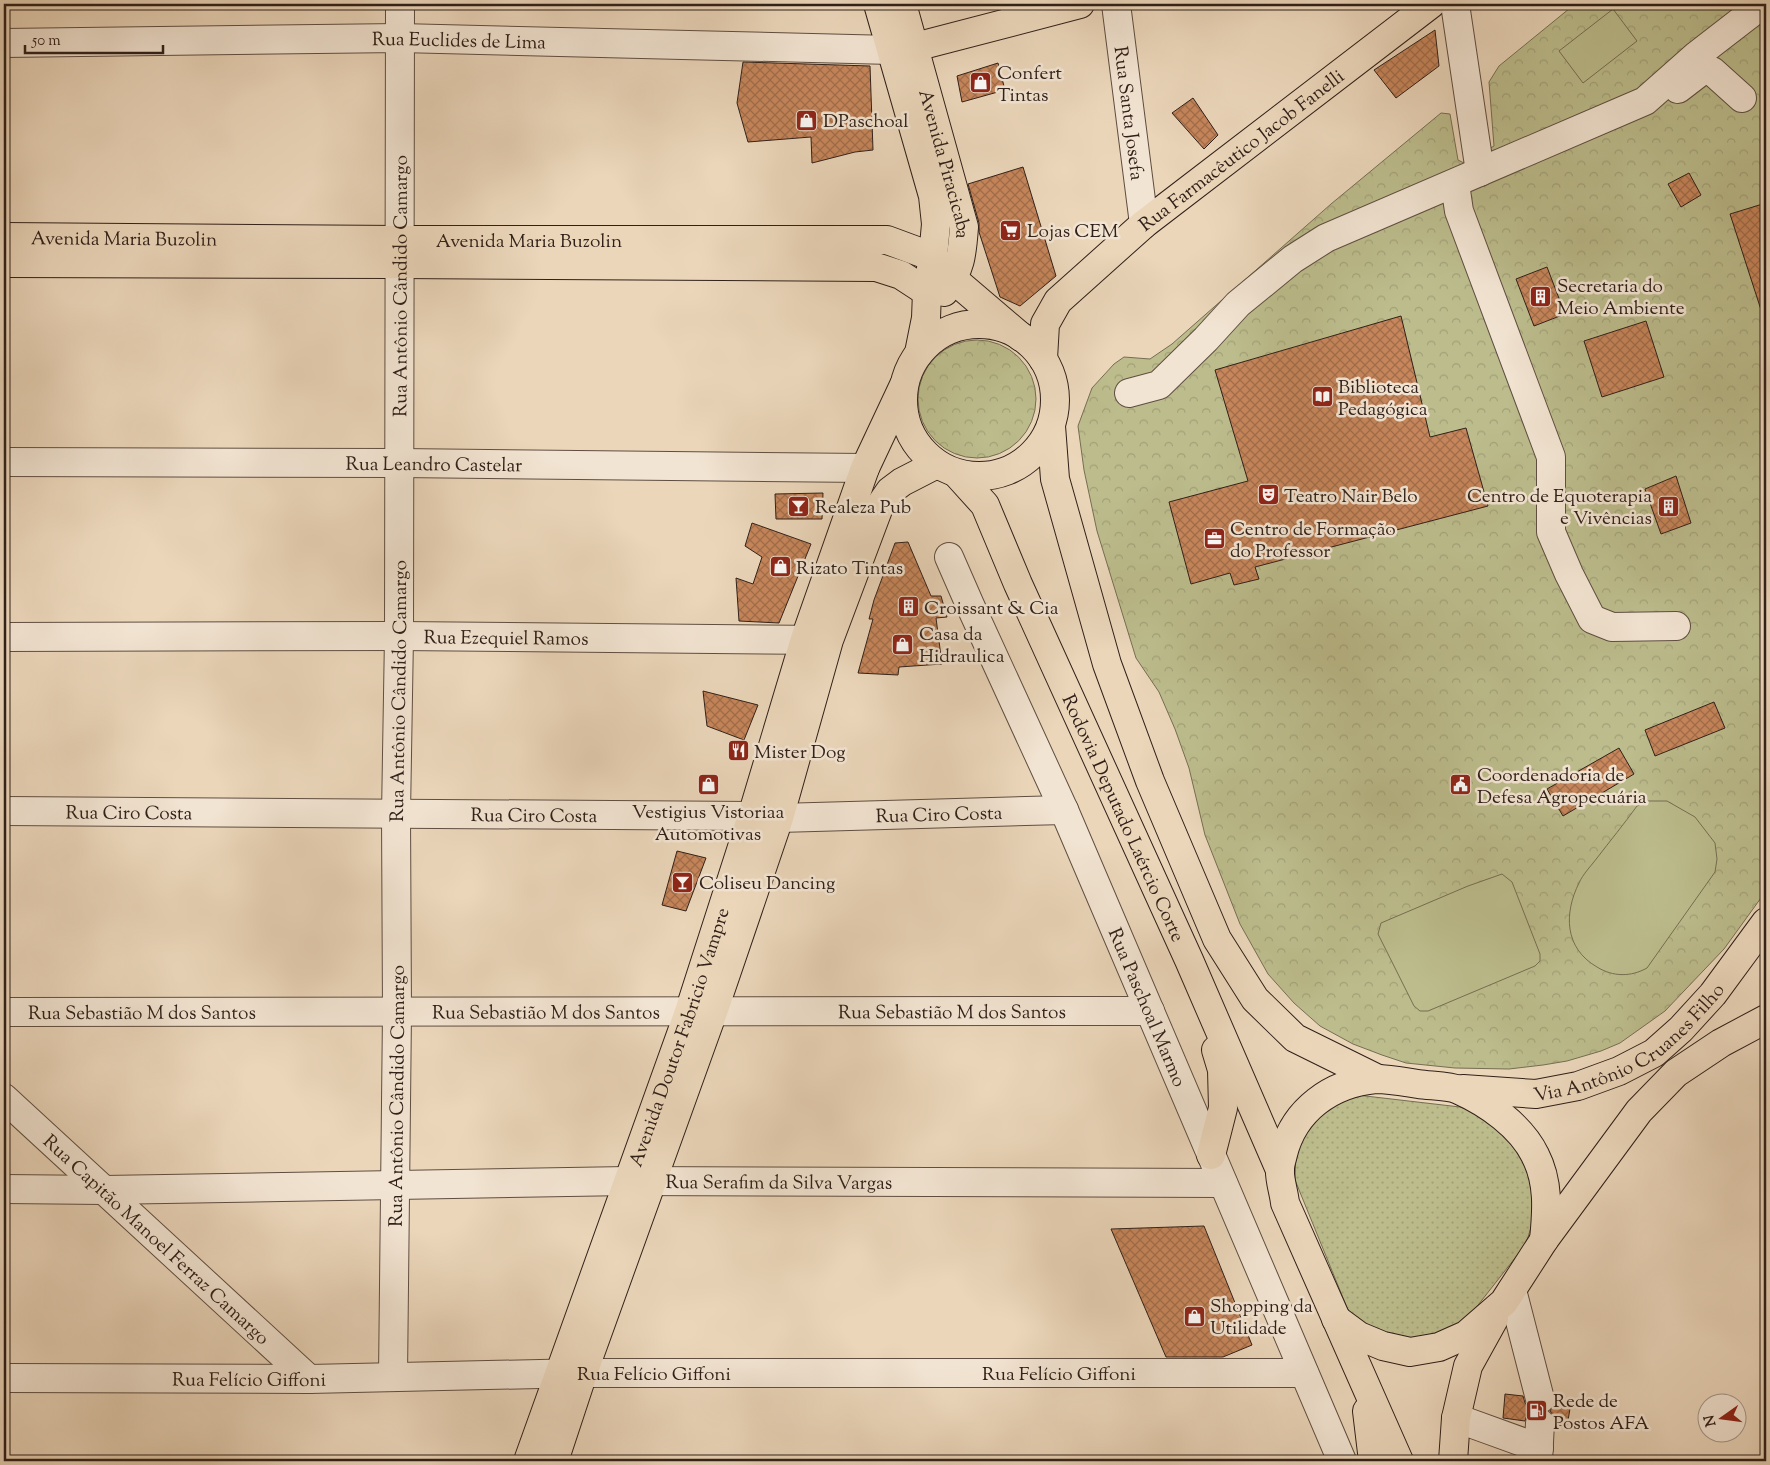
<svg xmlns="http://www.w3.org/2000/svg" width="1770" height="1465" font-family="'Sorts Mill Goudy',serif">
<defs>
<pattern id="grass-dots" width="8" height="8" patternUnits="userSpaceOnUse" patternTransform="scale(1.25)"><rect width="8" height="8" fill="#bcbc8c"/><path d="M2 2h.1M6 6h.1" fill="none" stroke="#a2a178" stroke-width="1.8" stroke-linecap="round"/></pattern>
<pattern id="park-crowns" width="20" height="18" patternUnits="userSpaceOnUse" patternTransform="scale(1.25)"><rect width="20" height="18" fill="#bcbc8c"/><path d="M2 6a3 3 0 1 1 6 0M12 15a3 3 0 1 1 6 0" fill="none" stroke="#a2a178"/></pattern>
<pattern id="building-cross-hatch" width="8" height="8" patternUnits="userSpaceOnUse" patternTransform="scale(1.25)"><rect width="8" height="8" fill="#c7865b"/><path d="M0 0l8 8M0 8l8-8" fill="none" stroke="#a26d4a"/></pattern>
</defs>
<rect width="100%" height="100%" fill="#ebd6ba"/>
<filter id="stains"><feTurbulence type="fractalNoise" baseFrequency=".004" numOctaves="4"/><feColorMatrix values="0 0 0 0 .2 0 0 0 0 .09 0 0 0 0 .02 0 0 0 .5 -.17"/></filter>
<radialGradient id="worn" r=".72"><stop offset=".6" stop-color="#630" stop-opacity="0"/><stop offset="1" stop-color="#630" stop-opacity=".3"/></radialGradient>
<path fill="url(#grass-dots)" stroke="#766e52" d="M1357,1095L1460,1107L1485,1115L1528,1157L1536,1210L1526,1244L1460,1328L1408,1341L1366,1327L1348,1310L1295,1180L1296,1151L1316,1115Z"/>
<g fill="url(#park-crowns)" stroke="#766e52">
<path d="M1575,4H1766V891L1724,949L1665,1011L1620,1043L1601,1051L1567,1061L1543,1065L1509,1069L1455,1068L1406,1063L1382,1055L1353,1044L1320,1026L1294,1003L1268,974L1240,924L1205,835L1189,768L1175,729L1159,692L1136,658L1097,531L1084,470L1078,426L1092,388L1114,364L1124,357L1150,359L1172,344L1331,204L1441,113L1450,114L1458,160L1464,163L1494,146L1489,82L1499,66Z"/>
<circle cx="977" cy="399" r="59"/>
</g>
<g fill="#bcbc8c" stroke="#766e52">
<path d="M1613,9L1637,41L1583,83L1559,51Z"/>
<path d="M1648,801H1667L1695,817L1715,843L1717,859L1715,872L1647,968C1631,977 1613,977 1597,967C1564,948 1564,913 1579,883C1583,874 1591,866 1597,858C1610,841 1624,824 1637,806Z"/>
<path d="M1502,874L1512,882L1540,954V961L1535,966L1428,1011H1420L1414,1006L1378,934L1381,923L1468,886Z"/>
</g>
<g fill="url(#building-cross-hatch)" stroke="#302019">
<path d="M1435,30L1439,66L1396,98L1374,70Z"/>
<path d="M743,62L870,66L873,150L855,152L812,163L811,137L748,142L737,103Z"/>
<path d="M998,63L1005,90L962,102L957,76Z"/>
<path d="M1193,98L1218,135L1204,149L1172,113Z"/>
<path d="M1023,167L1056,276L1020,306L1000,297L979,232V223L968,184Z"/>
<path d="M1689,173L1701,195L1681,207L1668,184Z"/>
<path d="M1766,203V316H1763L1730,214Z"/>
<path d="M1547,267L1565,314L1534,326L1516,279Z"/>
<path d="M1401,316L1430,437L1466,428L1488,506L1255,567L1259,579L1234,585L1230,573L1191,584L1169,502L1248,481L1215,370Z"/>
<path d="M1646,321L1664,377L1602,397L1584,341Z"/>
<path d="M1676,476L1691,523L1661,534L1645,489Z"/>
<path d="M823,493L822,519H776L775,494Z"/>
<path d="M752,523L811,544L779,623L739,621L736,578L753,584L762,557L745,546Z"/>
<path d="M908,542L931,596H941L947,617L936,618L942,664L899,667L898,675L858,673L873,619H869L874,600L895,543Z"/>
<path d="M703,691L758,705L744,740L707,726Z"/>
<path d="M1714,702L1725,728L1655,756L1645,730Z"/>
<path d="M1619,748L1634,774L1563,816L1547,789Z"/>
<path d="M677,851L706,858L686,911L662,905Z"/>
<path d="M1204,1226L1252,1345L1223,1357H1166L1111,1229Z"/>
<path d="M1505,1394L1523,1396L1525,1403L1531,1411L1527,1415L1525,1421L1503,1418Z"/>
<path d="M1555,1401L1571,1403L1567,1426L1556,1425L1554,1416L1550,1411Z"/>
</g>
<g fill="none" stroke-linecap="round" stroke-linejoin="round">
<defs>
<g id="minor">
<path id="s1" d="M1116,4L1144,224"/>
<path d="M1455,4L1480,172"/>
<path id="s2" d="M4,43L400,38L892,50"/>
<path d="M1678,89L1704,69L1712,71L1742,98"/>
<path d="M1455,184L1459,211L1551,457V532L1569,574L1592,619L1612,627L1676,626"/>
<path d="M1129,393L1159,385L1206,339L1238,304L1293,259L1326,238L1645,101L1697,55L1763,4"/>
<path id="s3" d="M4,462L400,463L865,468"/>
<path id="s4" d="M949,557L970,605L1064,810L1342,1461"/>
<path id="s5" d="M4,637L399,636L828,640"/>
<path id="s6" d="M4,811L752,816L779,818L1064,810"/>
<path id="s7" d="M4,1012L1150,1011"/>
<path id="s8" d="M4,1098L309,1379"/>
<path id="s9" d="M4,1189L104,1190L628,1181L1223,1183"/>
<path d="M1512,1290L1540,1399"/>
<path id="s10" d="M393,1377L397,1012L396,814L399,636L400,4"/>
<path id="s11" d="M4,1378L309,1379L583,1373H1304"/>
<path d="M1456,1418L1539,1448"/>
<path d="M1538,1461L1540,1423"/>
</g>
<g id="major">
<path d="M878,4L933,196L936,224L933,257L927,292L926,318L919,353"/>
<path id="s12" d="M902,4L964,227C962,255 961,268 944,292"/>
<path d="M897,50L915,47L1080,4"/>
<path id="s13" d="M4,237L400,240H887L933,257L953,279L1021,337"/>
<path d="M4,263L400,264L876,267L901,275L927,292"/>
<circle cx="979" cy="400" r="76"/>
<path id="s14" d="M1043,359L1045,324L1058,301L1144,224L1431,4"/>
<path d="M1051,426L1055,479L1107,664L1150,781L1217,939L1255,999L1295,1038L1378,1079"/>
<path id="s15" d="M957,474L985,505L1018,584L1189,960L1280,1170"/>
<path id="s16" d="M1463,1089L1536,1094L1578,1086L1619,1071L1654,1053L1681,1029L1713,994L1766,922"/>
<path d="M1211,1155L1223,1108L1222,1070L1216,1050"/>
<path d="M1336,1319L1359,1336L1383,1346L1410,1352L1439,1347L1466,1335L1504,1302L1544,1240L1639,1111L1676,1073L1721,1043L1766,1019"/>
<path d="M1367,1411L1373,1461"/>
<path id="s17" d="M528,1461L689,1012L752,816L805,639L865,468L904,385"/>
<path d="M554,1461L583,1373L713,1012L779,818L829,640L879,507L890,491L902,482L937,464"/>
<path d="M1399,1461L1285,1203C1284,1192 1279,1179 1280,1169C1280,1164 1282,1159 1283,1154C1294,1110 1331,1083 1376,1079C1390,1079 1405,1082 1418,1084C1430,1086 1448,1085 1459,1090C1488,1103 1521,1126 1535,1155C1549,1182 1547,1210 1544,1240"/>
<path d="M1453,1461L1456,1418L1468,1366L1494,1319"/>
</g>
</defs>
<use href="#minor" stroke="#5f4e41" stroke-width="30"/>
<use href="#major" stroke="#302019" stroke-width="30"/>
<use href="#minor" stroke="#f2e4d2" stroke-width="28"/>
<use href="#major" stroke="#ebd6ba" stroke-width="28"/>
</g>
<defs>
<symbol id="shop-square" viewBox="-11 -11 22 22"><rect x="-9" y="-9" width="18" height="18" rx="4" fill="#8f2418" stroke="#f2e4d2"/><path d="M-5-2.5h2.3a2.7 3.5 0 0 1 5.4 0H5L5.5 6h-11ZM-1.5-2.5h3a1.5 2.3 0 0 0-3 0Z" fill="#fff"/></symbol>
<symbol id="supermarket-square" viewBox="-11 -11 22 22"><rect x="-9" y="-9" width="18" height="18" rx="4" fill="#8f2418" stroke="#f2e4d2"/><path d="M-6-5.5h2.5l.6 2H6L4.5 2H-2.5L-4.4-4H-6ZM-1.5 3.2a1.3 1.3 0 1 0 .1 0ZM3 3.2a1.3 1.3 0 1 0 .1 0Z" fill="#fff"/></symbol>
<symbol id="building-square" viewBox="-11 -11 22 22"><rect x="-9" y="-9" width="18" height="18" rx="4" fill="#8f2418" stroke="#f2e4d2"/><path d="M-4-6H4V6H1V3H-1V6H-4ZM-2.5-4.3h1.7v1.8h-1.7ZM.8-4.3h1.7v1.8H.8ZM-2.5-1h1.7V.8h-1.7ZM.8-1h1.7V.8H.8Z" fill="#fff"/></symbol>
<symbol id="library-square" viewBox="-11 -11 22 22"><rect x="-9" y="-9" width="18" height="18" rx="4" fill="#8f2418" stroke="#f2e4d2"/><path d="M-6-4Q-3-5.5-.7-3.5V5Q-3 3-6 4ZM6-4Q3-5.5 .7-3.5V5Q3 3 6 4Z" fill="#fff"/></symbol>
<symbol id="theatre-square" viewBox="-11 -11 22 22"><rect x="-9" y="-9" width="18" height="18" rx="4" fill="#8f2418" stroke="#f2e4d2"/><path d="M-5-5.5Q0-4 5-5.5V0Q5 5 0 6Q-5 5-5 0ZM-3.3-2.5H-1v1.5H-3.3ZM1-2.5H3.3v1.5H1ZM-2.8 1Q0 5.5 2.8 1Z" fill="#fff"/></symbol>
<symbol id="bar-square" viewBox="-11 -11 22 22"><rect x="-9" y="-9" width="18" height="18" rx="4" fill="#8f2418" stroke="#f2e4d2"/><path d="M-6-5H6L.8 .8V4.5H3.5V6h-7V4.5H-.8V.8Z" fill="#fff"/></symbol>
<symbol id="office-square" viewBox="-11 -11 22 22"><rect x="-9" y="-9" width="18" height="18" rx="4" fill="#8f2418" stroke="#f2e4d2"/><path d="M-6-3h4V-5.5h4V-3h4V5H-6ZM-1-4.5V-3h2v-1.5ZM-6 0V1H6V0Z" fill="#fff"/></symbol>
<symbol id="restaurant-square" viewBox="-11 -11 22 22"><rect x="-9" y="-9" width="18" height="18" rx="4" fill="#8f2418" stroke="#f2e4d2"/><path d="M-5-6h1v4h1v-4h1v4h1v-4h1v5L-1.5 .5V6h-2V.5L-5-1ZM5-6V6H3V1.5H1.5Q1.5-4 5-6Z" fill="#fff"/></symbol>
<symbol id="civic-square" viewBox="-11 -11 22 22"><rect x="-9" y="-9" width="18" height="18" rx="4" fill="#8f2418" stroke="#f2e4d2"/><path d="M-.6-6.5H3V-4.5H.6V-3L4-1V1h2V6H-6V1h2V-1L-.6-3ZM-1.2 2.5V6h2.4V2.5Z" fill="#fff"/></symbol>
<symbol id="fuel-square" viewBox="-11 -11 22 22"><rect x="-9" y="-9" width="18" height="18" rx="4" fill="#8f2418" stroke="#f2e4d2"/><path d="M-5.5-6h7V0h2V4h1.3V-2.5L3-4.5l.8-.8L6-3V5H2.5V1h-1V6h-7ZM-4.2-4.7v3.2H.2V-4.7Z" fill="#fff"/></symbol>
</defs>
<g fill-rule="evenodd">
<use href="#shop-square" x="968" y="70" width="25" height="25"/>
<use href="#shop-square" x="794" y="108" width="25" height="25"/>
<use href="#supermarket-square" x="998" y="218" width="25" height="25"/>
<use href="#building-square" x="1528" y="284" width="25" height="25"/>
<use href="#library-square" x="1310" y="384" width="25" height="25"/>
<use href="#theatre-square" x="1256" y="482" width="25" height="25"/>
<use href="#bar-square" x="786" y="494" width="25" height="25"/>
<use href="#building-square" x="1656" y="494" width="25" height="25"/>
<use href="#office-square" x="1202" y="526" width="25" height="25"/>
<use href="#shop-square" x="768" y="554" width="25" height="25"/>
<use href="#building-square" x="896" y="594" width="25" height="25"/>
<use href="#shop-square" x="890" y="632" width="25" height="25"/>
<use href="#restaurant-square" x="726" y="738" width="25" height="25"/>
<use href="#shop-square" x="696" y="772" width="25" height="25"/>
<use href="#civic-square" x="1448" y="772" width="25" height="25"/>
<use href="#bar-square" x="670" y="870" width="25" height="25"/>
<use href="#shop-square" x="1182" y="1304" width="25" height="25"/>
<use href="#fuel-square" x="1524" y="1398" width="25" height="25"/>
</g>
<g text-anchor="middle" stroke-width="5" stroke-linejoin="round" paint-order="stroke">
<g font-size="19" fill="#302019" stroke="#f2e4d2">
<text dy="7" stroke="none"><textPath href="#s2" startOffset="455">Rua Euclides de Lima</textPath></text>
<text dy="7" stroke="none"><textPath href="#s1" startOffset="110">Rua Santa Josefa</textPath></text>
<text dy="7" stroke="none"><textPath href="#s14" startOffset="299">Rua Farmacêutico Jacob Fanelli</textPath></text>
<text dy="7" stroke="none"><textPath href="#s12" startOffset="166">Avenida Piracicaba</textPath></text>
<text dy="7" stroke="none"><textPath href="#s13" startOffset="120">Avenida Maria Buzolin</textPath></text>
<text dy="7" stroke="none"><textPath href="#s13" startOffset="525">Avenida Maria Buzolin</textPath></text>
<text dy="7" stroke="none"><textPath href="#s10" startOffset="1091">Rua Antônio Cândido Camargo</textPath></text>
<text dy="7" stroke="none"><textPath href="#s3" startOffset="430">Rua Leandro Castelar</textPath></text>
<text dy="7" stroke="none"><textPath href="#s5" startOffset="502">Rua Ezequiel Ramos</textPath></text>
<text dy="7" stroke="none"><textPath href="#s10" startOffset="686">Rua Antônio Cândido Camargo</textPath></text>
<text dy="7" stroke="none"><textPath href="#s6" startOffset="125">Rua Ciro Costa</textPath></text>
<text dy="7" stroke="none"><textPath href="#s6" startOffset="935">Rua Ciro Costa</textPath></text>
<text dy="7" stroke="none"><textPath href="#s6" startOffset="530">Rua Ciro Costa</textPath></text>
<text dy="7" stroke="none"><textPath href="#s15" startOffset="384">Rodovia Deputado Laércio Corte</textPath></text>
<text dy="7" stroke="none"><textPath href="#s4" startOffset="492">Rua Paschoal Marmo</textPath></text>
<text dy="7" stroke="none"><textPath href="#s7" startOffset="138">Rua Sebastião M dos Santos</textPath></text>
<text dy="7" stroke="none"><textPath href="#s7" startOffset="542">Rua Sebastião M dos Santos</textPath></text>
<text dy="7" stroke="none"><textPath href="#s7" startOffset="948">Rua Sebastião M dos Santos</textPath></text>
<text dy="7" stroke="none"><textPath href="#s16" startOffset="182">Via Antônio Cruanes Filho</textPath></text>
<text dy="7" stroke="none"><textPath href="#s17" startOffset="450">Avenida Doutor Fabricio Vampre</textPath></text>
<text dy="7" stroke="none"><textPath href="#s10" startOffset="281">Rua Antônio Cândido Camargo</textPath></text>
<text dy="7" stroke="none"><textPath href="#s9" startOffset="775">Rua Serafim da Silva Vargas</textPath></text>
<text dy="7" stroke="none"><textPath href="#s8" startOffset="208">Rua Capitão Manoel Ferraz Camargo</textPath></text>
<text dy="7" stroke="none"><textPath href="#s11" startOffset="650">Rua Felício Giffoni</textPath></text>
<text dy="7" stroke="none"><textPath href="#s11" startOffset="1055">Rua Felício Giffoni</textPath></text>
<text dy="7" stroke="none"><textPath href="#s11" startOffset="245">Rua Felício Giffoni</textPath></text>
</g>
<g font-size="19" fill="#302019" stroke="#f2e4d2" text-anchor="start">
<text x="997" y="79">Confert<tspan x="997" dy="22">Tintas</tspan></text>
<text x="823" y="127">DPaschoal</text>
<text x="1027" y="237">Lojas CEM</text>
<text x="1557" y="292">Secretaria do<tspan x="1557" dy="22">Meio Ambiente</tspan></text>
<text x="1338" y="393">Biblioteca<tspan x="1338" dy="22">Pedagógica</tspan></text>
<text x="1284" y="502">Teatro Nair Belo</text>
<text x="1652" y="502" text-anchor="end">Centro de Equoterapia<tspan x="1652" dy="22">e Vivências</tspan></text>
<text x="815" y="513">Realeza Pub</text>
<text x="1230" y="535">Centro de Formação<tspan x="1230" dy="22">do Professor</tspan></text>
<text x="796" y="574">Rizato Tintas</text>
<text x="924" y="614">Croissant &amp; Cia</text>
<text x="919" y="640">Casa da<tspan x="919" dy="22">Hidraulica</tspan></text>
<text x="754" y="758">Mister Dog</text>
<text x="1477" y="781">Coordenadoria de<tspan x="1477" dy="22">Defesa Agropecuária</tspan></text>
<text x="708" y="818" text-anchor="middle">Vestigius Vistoriaa<tspan x="708" dy="22">Automotivas</tspan></text>
<text x="699" y="889">Coliseu Dancing</text>
<text x="1210" y="1312">Shopping da<tspan x="1210" dy="22">Utilidade</tspan></text>
<text x="1553" y="1407">Rede de<tspan x="1553" dy="22">Postos AFA</tspan></text>
</g>
</g>
<rect width="1770" height="1465" fill="none" stroke="#ebd6ba" stroke-width="20"/>
<rect x="5" y="5" width="1760" height="1455" fill="none" stroke="#302019" stroke-width="2.5"/>
<rect x="10" y="10" width="1750" height="1445" fill="none" stroke="#302019"/>
<g transform="translate(1722 1418) rotate(256)"><circle r="24" fill="#f2e4d2" stroke="#a49688"/>
<path d="M0-4L9 19L0 12L-9 19Z" fill="#8f2418"/>
<text y="-8" font-size="14" font-weight="bold" text-anchor="middle" fill="#302019">N</text>
</g>
<path d="M25 45v8h138v-8" fill="none" stroke="#302019" stroke-width="2.5"/>
<text x="32" y="45" font-size="15" fill="#302019" stroke="#f2e4d2" stroke-width="4" paint-order="stroke">50 m</text>
<rect width="100%" height="100%" filter="url(#stains)"/>
<rect width="100%" height="100%" fill="url(#worn)"/>
</svg>
